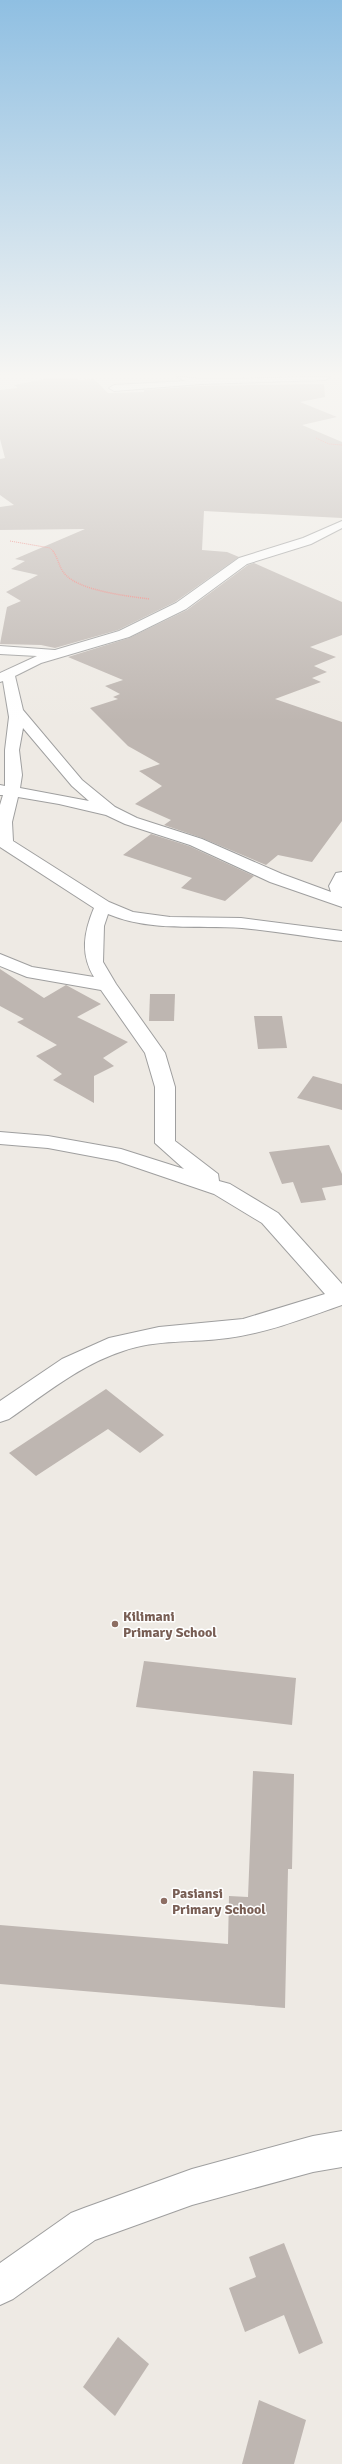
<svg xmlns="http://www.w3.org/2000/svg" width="342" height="2464" font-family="Signika,sans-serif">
<rect width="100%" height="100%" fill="#eeeae4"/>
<g fill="#beb6b1">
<path d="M55,377L60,379L74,377L79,380L94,379L108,393L144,392V390L199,386L324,384L325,397L300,402L337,417L302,425L342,442V518L204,511L202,550L227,552L239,557L175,602L118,630L55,648L41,645L0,644L7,607L21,601L6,592L38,575L11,569L25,561L15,559L85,529L0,530V507L14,505L0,495V459L5,458L0,439V390L18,388L14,385Z"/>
<path d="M254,563L342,602V635L310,647L336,657L314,666L327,672L312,678L321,682L275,699L342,722V821L312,862L278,855L266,865L202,838L164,825L171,820L135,804L162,786L139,771L160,764L128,746L90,708L118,699L113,697L120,694L105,686L123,680L68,657L129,638L187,610L248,565Z"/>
<path d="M151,834L189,846L254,876L225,901L181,888L192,878L123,855Z"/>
<path d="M0,969L44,998L66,985L101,1004L77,1017L128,1042L103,1058L114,1066L94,1076V1103L53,1080L62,1074L36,1056L57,1045L17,1022L24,1019L0,1006Z"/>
<path d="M150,994H175L174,1021H149Z"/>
<path d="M254,1016H282L287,1048L258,1049Z"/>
<path d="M313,1076L342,1084V1110L297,1098Z"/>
<path d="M329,1145L342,1174V1185L322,1188L326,1200L301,1203L293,1182L282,1184L269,1152Z"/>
<path d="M106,1389L164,1435L140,1453L108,1429L36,1476L9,1453Z"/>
<path d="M144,1661L296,1678L292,1725L136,1707Z"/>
<path d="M253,1771L294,1774L292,1869H288L285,2008L0,1984V1925L228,1944L229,1896L248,1897Z"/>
<path d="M284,2243L323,2343L299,2354L284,2315L245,2332L229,2288L256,2277L249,2257Z"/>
<path d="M118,2337L149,2364L115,2416L83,2387Z"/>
<path d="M259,2400L306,2420L294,2464H242Z"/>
</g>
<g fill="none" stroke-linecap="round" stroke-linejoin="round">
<defs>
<g id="minor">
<path d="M177,377L204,379L330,377L325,380L201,384L114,391L109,388L114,385L186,381Z"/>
<path d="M342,521V528L311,544L247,564L186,609L129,637L41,663L15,676L23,710L82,780L115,807L137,818L202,839L282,874L331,892L329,886L336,873L342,872V907L270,882L190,845L125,824L106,815L59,804L18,797L12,822L13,841L109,902L133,912L170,917L241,918L342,931V941C309,937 275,931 242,928C197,925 151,932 108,914L104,926L103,962L116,984L165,1053L175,1087V1141L218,1174L219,1181L230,1184L278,1213L342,1284V1305C305,1318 267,1333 228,1338C193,1343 157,1339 123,1351C80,1365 45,1394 9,1419L0,1422V1401L62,1359L109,1338L159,1327L243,1319L325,1294L262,1223L214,1194L117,1161L48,1148L0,1144V1132L48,1136L121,1149L184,1169L155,1143V1087L145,1053L101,990L27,977L0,966V954L32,967L94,977C80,954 84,932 94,908L0,847V805L3,795H0V785L5,786V750L9,717L3,681L0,682V673L37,656L0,654V646L55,650L119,631L176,603L239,558L303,538ZM23,728L72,786L89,801L20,788L22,775L19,750Z"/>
<path d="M342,2131V2167L313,2172L192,2205L95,2240L13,2299L0,2305V2263L71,2213L84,2208L192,2169L313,2136Z"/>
</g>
</defs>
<use href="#minor" stroke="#9f9f9f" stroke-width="2"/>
<g stroke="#ed7c76" stroke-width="1" stroke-dasharray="1 1" stroke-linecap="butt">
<path d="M316,438L329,444L342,445"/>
<path d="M10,541L50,548L54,552"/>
</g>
<path stroke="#ed7c76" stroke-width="1.5" stroke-dasharray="1 1" stroke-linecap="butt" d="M53,551C58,558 59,567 64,573C78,591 128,596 149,599"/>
<use href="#minor" fill="#fff" fill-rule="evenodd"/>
</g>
<linearGradient id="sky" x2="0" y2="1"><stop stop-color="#8fbfe2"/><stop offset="0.52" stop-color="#f7f6f3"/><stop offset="1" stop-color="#f7f6f3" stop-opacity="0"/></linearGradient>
<rect width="342" height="722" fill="url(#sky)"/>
<g fill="#8d6e63" stroke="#fff" stroke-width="1.5">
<circle cx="115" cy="1624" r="4"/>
<circle cx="164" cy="1901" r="4"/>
</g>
<g text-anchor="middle" stroke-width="3" stroke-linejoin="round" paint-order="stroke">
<g font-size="14" font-weight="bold" fill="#785e54" stroke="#fff" text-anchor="start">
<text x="123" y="1621">Kilimani<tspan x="123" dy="16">Primary School</tspan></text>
<text x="172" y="1898">Pasiansi<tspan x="172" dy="16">Primary School</tspan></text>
</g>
</g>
</svg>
